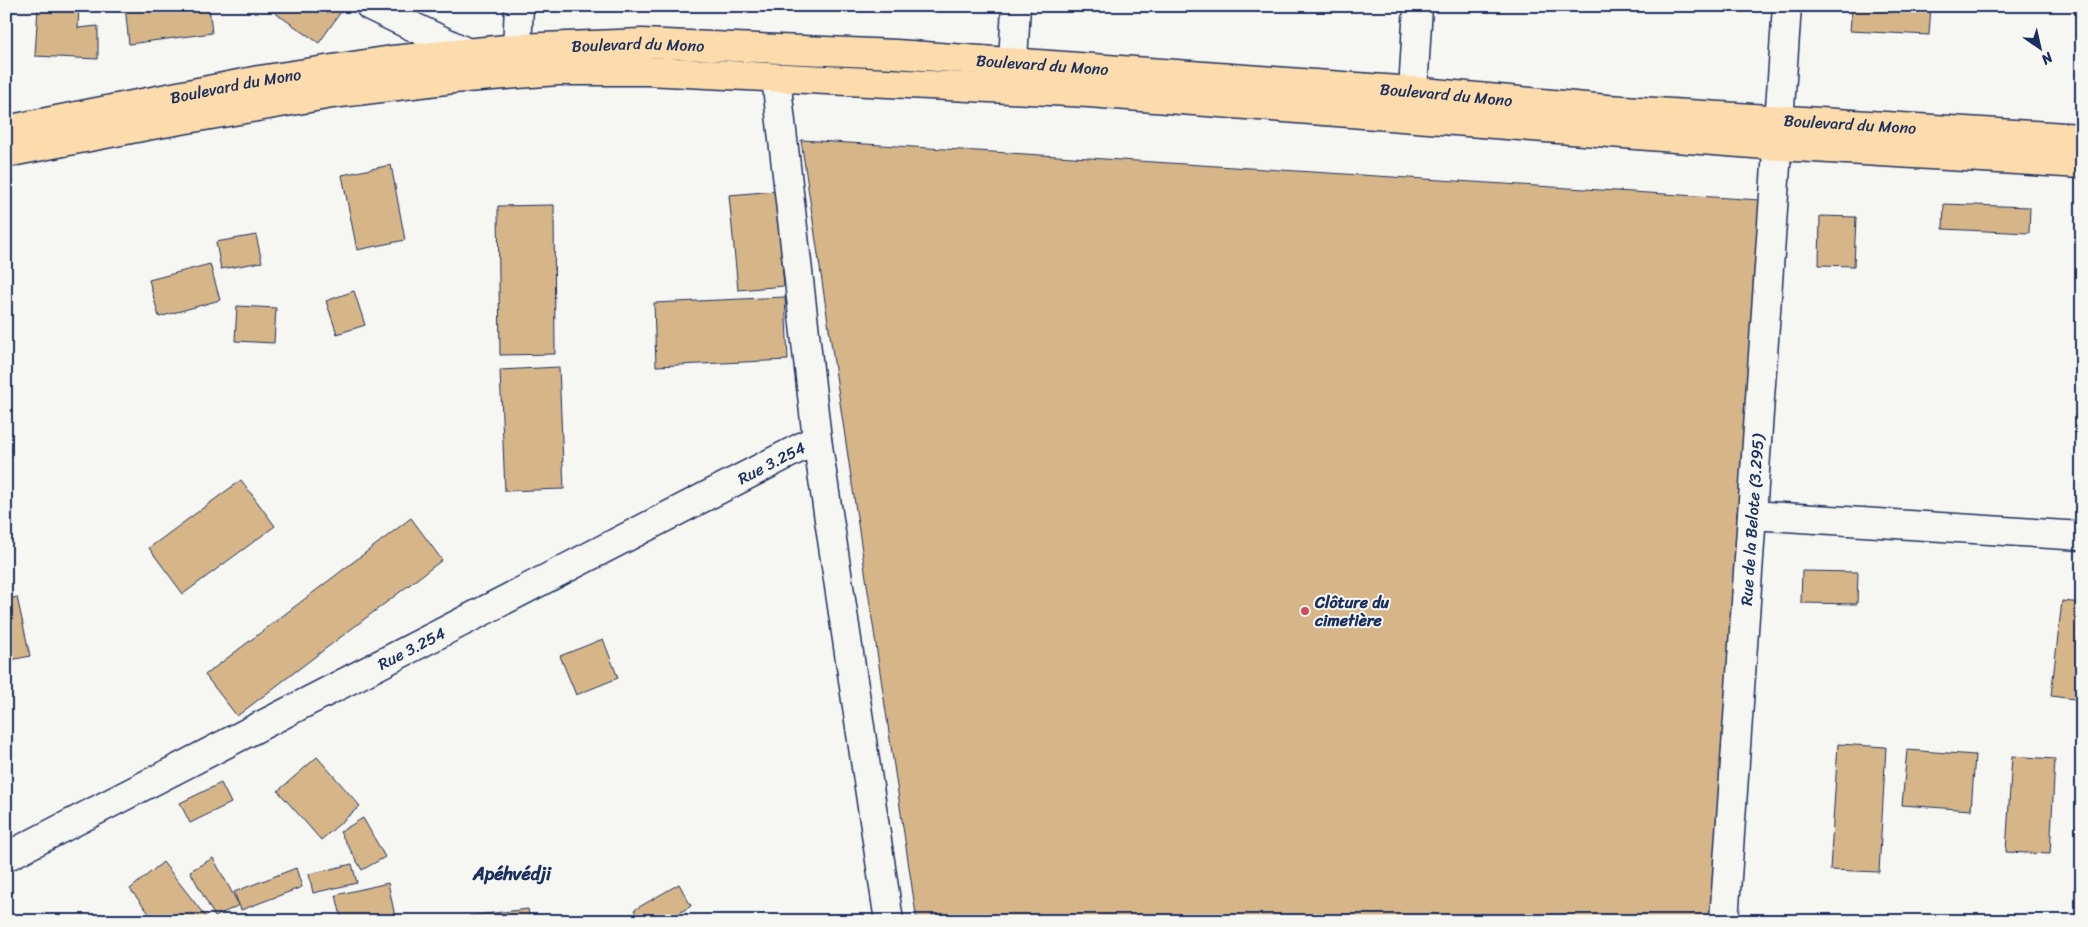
<svg xmlns="http://www.w3.org/2000/svg" width="2088" height="927" font-family="Sriracha,sans-serif">
<rect width="100%" height="100%" fill="#f6f6f2"/>
<filter id="ink" filterUnits="userSpaceOnUse"><feTurbulence type="fractalNoise" baseFrequency=".02" numOctaves="2"/><feDisplacementMap in="SourceGraphic" scale="10" xChannelSelector="R" yChannelSelector="G"/><feConvolveMatrix kernelMatrix="1 2 1 2 8 2 1 2 1" color-interpolation-filters="sRGB"/></filter>
<g filter="url(#ink)">
<g fill="#d6b689" stroke="#1b2f5e">
<path d="M38,6H79L78,28L98,26V59L35,56Z"/>
<path d="M125,6H209L212,33L129,44Z"/>
<path d="M265,6H345L319,43Z"/>
<path d="M1852,6H1931L1929,35L1850,31Z"/>
<path d="M801,140L1760,200L1714,921H917Z"/>
<path d="M391,165L405,240L357,250L342,175Z"/>
<path d="M776,191L784,286L738,290L729,195Z"/>
<path d="M1944,204L2030,207L2029,233L1943,229Z"/>
<path d="M554,205L555,354L500,355L498,206Z"/>
<path d="M1820,216L1856,217L1854,266L1819,265Z"/>
<path d="M256,235L262,262L221,269L216,242Z"/>
<path d="M210,264L220,300L159,317L149,280Z"/>
<path d="M354,291L365,325L337,334L326,301Z"/>
<path d="M785,297L788,360L656,366L654,303Z"/>
<path d="M237,306L276,308L274,343L235,341Z"/>
<path d="M559,367L564,489L505,491L500,370Z"/>
<path d="M241,480L275,526L183,594L149,548Z"/>
<path d="M411,518L442,560L237,716L205,675Z"/>
<path d="M1802,571L1858,572L1857,604L1801,603Z"/>
<path d="M17,597L30,656L6,661V600Z"/>
<path d="M2062,601L2082,603V700L2051,696Z"/>
<path d="M603,639L618,678L576,695L560,656Z"/>
<path d="M1838,744L1886,747L1879,872L1830,870Z"/>
<path d="M1907,750L1975,755L1971,810L1902,805Z"/>
<path d="M2012,756L2055,759L2050,854L2006,852Z"/>
<path d="M317,757L360,806L321,840L278,791Z"/>
<path d="M221,783L231,803L190,823L180,803Z"/>
<path d="M363,818L385,857L362,870L340,832Z"/>
<path d="M213,858L239,905L215,917L190,871Z"/>
<path d="M163,862L209,921H155L130,889Z"/>
<path d="M352,864L357,883L313,893L309,874Z"/>
<path d="M296,868L302,887L241,910L234,892Z"/>
<path d="M388,883L396,921H342L336,895Z"/>
<path d="M679,884L691,906L666,921H640L634,910Z"/>
<path d="M528,909L530,921H470L469,916Z"/>
</g>
<g fill="none" stroke-linecap="round" stroke-linejoin="round">
<defs>
<g id="minor">
<path d="M370,6L466,52"/>
<path d="M517,48L519,6"/>
<path d="M1013,62L1016,6"/>
<path d="M776,78L817,439L889,921"/>
<path d="M1413,91L1418,6"/>
<path d="M1752,515L2082,536"/>
<path id="s1" d="M6,857L817,439"/>
<path id="s2" d="M1724,921L1787,6"/>
</g>
<g id="major">
<path id="s3" d="M6,130L259,80L392,60L517,48L642,43L896,54L1413,91L1607,109L2082,138"/>
<path d="M6,153L152,125L332,94L453,79L558,71H647L1089,93L1779,146L2082,164"/>
</g>
</defs>
<use href="#minor" stroke="#1b2f5e" stroke-width="31"/>
<use href="#major" stroke="#1b2f5e" stroke-width="31"/>
<use href="#minor" stroke="#f6f6f2" stroke-width="28"/>
<use href="#major" stroke="#fcdcac" stroke-width="28"/>
</g>
</g>
<circle fill="#d1495b" stroke="#f6f6f2" stroke-width="2" cx="1305" cy="611" r="5"/>
<g text-anchor="middle" stroke-width="4" stroke-linejoin="round" paint-order="stroke">
<g font-size="16" fill="#1b2f5e" stroke="#f6f6f2">
<text dy="6" stroke="none"><textPath href="#s3" startOffset="639">Boulevard du Mono</textPath></text>
<text dy="6" stroke="none"><textPath href="#s3" startOffset="1044">Boulevard du Mono</textPath></text>
<text dy="6" stroke="none"><textPath href="#s3" startOffset="234">Boulevard du Mono</textPath></text>
<text dy="6" stroke="none"><textPath href="#s3" startOffset="1449">Boulevard du Mono</textPath></text>
<text dy="6" stroke="none"><textPath href="#s3" startOffset="1854">Boulevard du Mono</textPath></text>
<text dy="6" stroke="none"><textPath href="#s1" startOffset="861">Rue 3.254</textPath></text>
<text dy="6" stroke="none"><textPath href="#s2" startOffset="402">Rue de la Belote (3.295)</textPath></text>
<text dy="6" stroke="none"><textPath href="#s1" startOffset="456">Rue 3.254</textPath></text>
</g>
<g font-size="16" font-weight="bold" fill="#1b2f5e" stroke="#f6f6f2" text-anchor="start">
<text x="1315" y="608">Clôture du<tspan x="1315" dy="18">cimetière</tspan></text>
</g>
<g font-size="18" font-weight="bold" fill="#1b2f5e" stroke="#f6f6f2">
<text x="512" y="880">Apéhvédji</text>
</g>
</g>
<rect width="2088" height="927" fill="none" stroke="#f6f6f2" stroke-width="25"/>
<rect x="12" y="12" width="2063" height="902" fill="none" stroke="#1b2f5e" stroke-width="2" filter="url(#ink)"/>
<g transform="translate(2040 48) rotate(146)" stroke="#f6f6f2" stroke-width="4" paint-order="stroke">
<path d="M0-4L9 19L0 12L-9 19Z" fill="#1b2f5e"/>
<text y="-8" font-size="14" font-weight="bold" text-anchor="middle" fill="#1b2f5e">N</text>
</g>
</svg>
